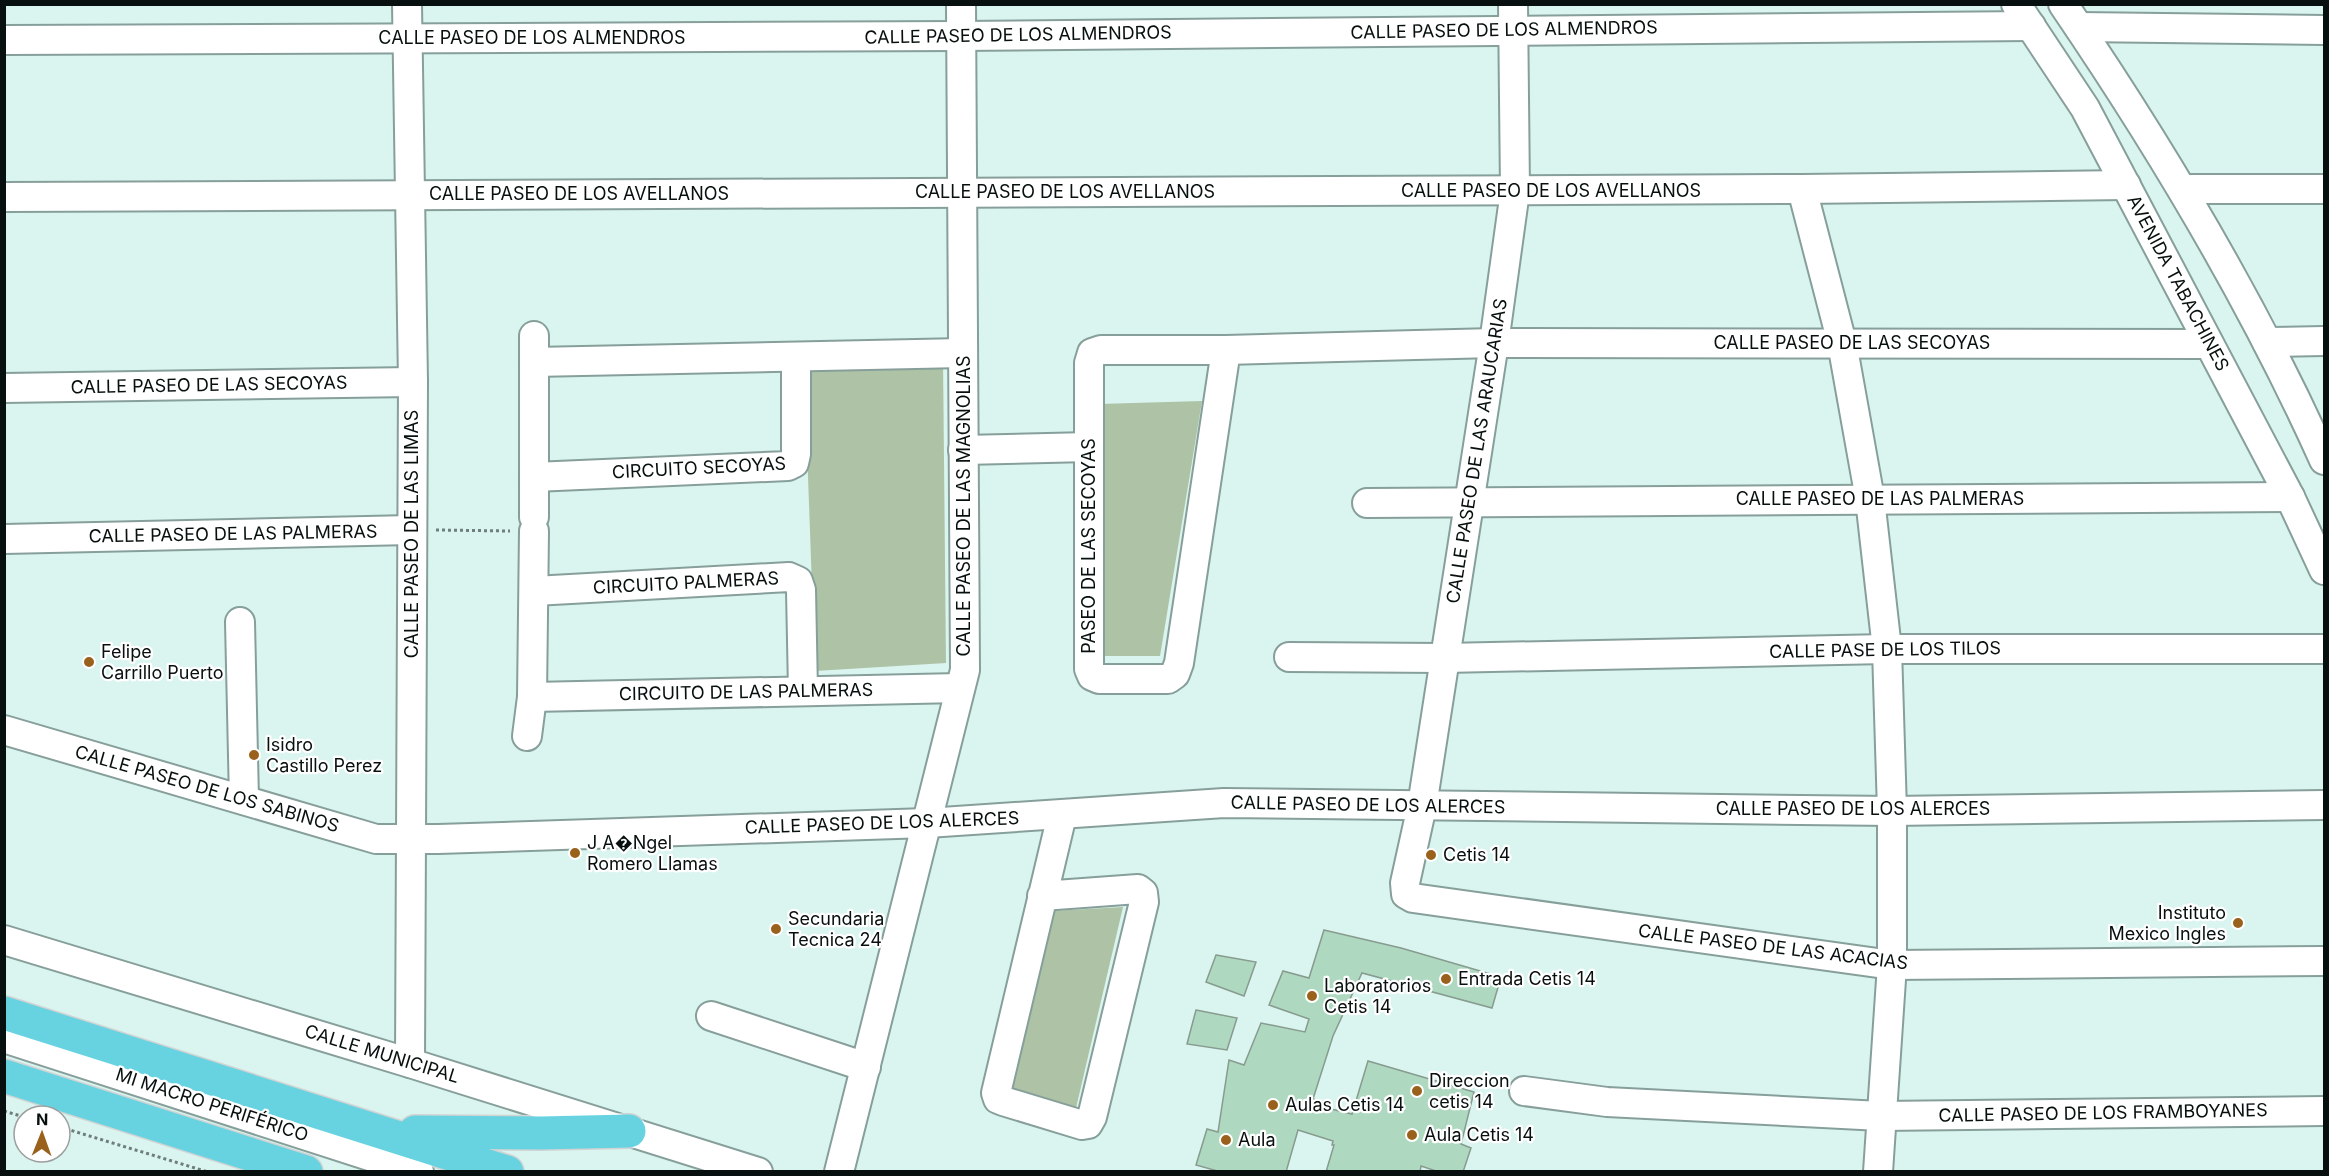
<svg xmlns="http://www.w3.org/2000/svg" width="2329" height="1176" font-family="Inter,sans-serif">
<rect width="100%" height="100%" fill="#daf4ef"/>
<g fill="#aec2a6">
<path d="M943,360L946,663L815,671L804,364Z"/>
<path d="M1202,401L1160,656H1101L1099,404Z"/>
<path d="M1123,907L1076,1108L1011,1093L1052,911Z"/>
</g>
<g fill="#aed9c0" stroke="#879b8f" stroke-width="1.5">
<path d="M1324,930L1401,948L1501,977L1492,1008L1362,973L1333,1036L1313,1099L1324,1102L1323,1107L1352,1114L1368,1061L1474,1092L1461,1144L1471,1148L1463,1172H1439L1421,1166L1420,1172H1326L1334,1145H1332L1333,1141L1298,1130L1286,1172H1221L1196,1165L1207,1129L1218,1132L1229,1060L1244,1065L1261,1023L1305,1032L1309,1019L1269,1005L1283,971L1309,978Z"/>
<path d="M1216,955L1256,962L1244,996L1206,982Z"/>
<path d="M1196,1010L1237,1018L1227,1050L1187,1044Z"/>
</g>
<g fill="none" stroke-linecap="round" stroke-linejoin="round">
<defs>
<g id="minor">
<path d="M407,4L413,382L410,1063"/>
<path d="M1513,4L1515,191L1494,343L1422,806L1405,883L1406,894L1413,898L1892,965L2324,961"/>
<path d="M2016,4L2085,108L2290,497L2324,570"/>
<path d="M2063,4C2161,148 2253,302 2324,460"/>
<path d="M2079,27L2324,30"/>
<path d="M4,40L961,36L2031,26"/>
<path d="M1802,189L1842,343L1870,499L1887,649L1892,811V965L1878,1172"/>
<path d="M2182,189H2324"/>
<path d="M4,197L1802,189L2126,185"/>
<path d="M534,336V517"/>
<path d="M2267,342L2324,341"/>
<path d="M1226,350L1179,663L1175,674L1168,679H1099L1092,676L1089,669V363L1092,353L1101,350H1226L1494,343L2209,344"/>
<path d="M534,362L963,353"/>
<path d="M4,388L413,382"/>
<path d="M963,450L1089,447"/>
<path d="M534,477L788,466L794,463L796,454V357"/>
<path d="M1367,503L2290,497"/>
<path d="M4,539L411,530"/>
<path d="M534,591L789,577L798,581L801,590L803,691"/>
<path d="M240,622L244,800"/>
<path d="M1289,657L1445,658L1887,649H2324"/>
<path d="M532,697L960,688"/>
<path d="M4,730L376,839H438L927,823L1224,803L1892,811L2324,805"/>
<path d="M527,736L532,697L534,531"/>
<path d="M1042,896L1138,889L1143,893L1144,902L1092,1117L1088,1124L1082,1125L1003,1101L998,1099L996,1093L1062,815"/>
<path d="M4,940L410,1063L758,1172"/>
<path d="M711,1016L866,1067"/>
<path d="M4,1038L419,1172"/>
<path d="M1524,1091L1607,1102L1881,1116L2324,1111"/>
<path d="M839,1172L965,670L961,4"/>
</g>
<g id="highway">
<path d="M4,1013L507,1172"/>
<path d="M4,1076L306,1172"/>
<path d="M415,1132L541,1133L629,1131"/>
</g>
</defs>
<use href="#minor" stroke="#879f9a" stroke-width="32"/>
<use href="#highway" stroke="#d2d4d4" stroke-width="36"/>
<g stroke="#6d7e7b" stroke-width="3" stroke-dasharray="3 3" stroke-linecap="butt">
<path d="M436,530L510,531"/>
<path d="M4,1111L24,1117"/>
<path d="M60,1127L208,1172"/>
</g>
<use href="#minor" stroke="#fff" stroke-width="28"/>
<use href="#highway" stroke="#67d3e1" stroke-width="33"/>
</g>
<g fill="#9a611d" stroke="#fff" stroke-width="2">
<circle cx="89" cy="662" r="6"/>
<circle cx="254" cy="755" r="6"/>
<circle cx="575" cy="853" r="6"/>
<circle cx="1431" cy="855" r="6"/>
<circle cx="2238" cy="923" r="6"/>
<circle cx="776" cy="929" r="6"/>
<circle cx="1446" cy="979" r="6"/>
<circle cx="1312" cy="996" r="6"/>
<circle cx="1417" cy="1091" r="6"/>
<circle cx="1273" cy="1105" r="6"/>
<circle cx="1412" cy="1135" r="6"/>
<circle cx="1226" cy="1140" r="6"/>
</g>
<g text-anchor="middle" stroke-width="4.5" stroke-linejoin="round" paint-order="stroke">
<g font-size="18" fill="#07100e" stroke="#fff">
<text transform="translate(1504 30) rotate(-1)" y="6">CALLE PASEO DE LOS ALMENDROS</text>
<text transform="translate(1018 35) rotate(-1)" y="6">CALLE PASEO DE LOS ALMENDROS</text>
<text x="532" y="44">CALLE PASEO DE LOS ALMENDROS</text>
<text x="1551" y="197">CALLE PASEO DE LOS AVELLANOS</text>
<text x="1065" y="198">CALLE PASEO DE LOS AVELLANOS</text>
<text x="579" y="200">CALLE PASEO DE LOS AVELLANOS</text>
<text transform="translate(2178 283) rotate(62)" y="6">AVENIDA TABACHINES</text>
<text x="1852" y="349">CALLE PASEO DE LAS SECOYAS</text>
<text transform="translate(209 385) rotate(-1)" y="6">CALLE PASEO DE LAS SECOYAS</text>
<text transform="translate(1477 451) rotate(-81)" y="6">CALLE PASEO DE LAS ARAUCARIAS</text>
<text transform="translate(699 468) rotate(-3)" y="6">CIRCUITO SECOYAS</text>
<text x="1880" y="505">CALLE PASEO DE LAS PALMERAS</text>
<text transform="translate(964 506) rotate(-90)" y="6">CALLE PASEO DE LAS MAGNOLIAS</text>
<text transform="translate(233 534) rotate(-1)" y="6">CALLE PASEO DE LAS PALMERAS</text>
<text transform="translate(412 534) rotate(-90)" y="6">CALLE PASEO DE LAS LIMAS</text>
<text transform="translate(1089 546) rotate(-90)" y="6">PASEO DE LAS SECOYAS</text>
<text transform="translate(686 583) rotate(-3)" y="6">CIRCUITO PALMERAS</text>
<text transform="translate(1885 650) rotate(-1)" y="6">CALLE PASE DE LOS TILOS</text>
<text transform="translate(746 692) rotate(-1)" y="6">CIRCUITO DE LAS PALMERAS</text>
<text transform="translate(207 789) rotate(16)" y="6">CALLE PASEO DE LOS SABINOS</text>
<text transform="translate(1368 805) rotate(1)" y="6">CALLE PASEO DE LOS ALERCES</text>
<text x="1853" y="815">CALLE PASEO DE LOS ALERCES</text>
<text transform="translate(882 823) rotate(-2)" y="6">CALLE PASEO DE LOS ALERCES</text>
<text transform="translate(1773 947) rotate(7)" y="6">CALLE PASEO DE LAS ACACIAS</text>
<text transform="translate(382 1054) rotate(17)" y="6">CALLE MUNICIPAL</text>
<text transform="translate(212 1105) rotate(18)" y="6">MI MACRO PERIFÉRICO</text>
<text transform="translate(2103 1113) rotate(-1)" y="6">CALLE PASEO DE LOS FRAMBOYANES</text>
</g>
<g font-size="18" fill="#07100e" stroke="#fff" text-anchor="start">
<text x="101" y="658">Felipe<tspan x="101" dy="21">Carrillo Puerto</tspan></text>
<text x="266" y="751">Isidro<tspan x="266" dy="21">Castillo Perez</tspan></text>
<text x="587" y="849">J A�Ngel<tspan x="587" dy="21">Romero Llamas</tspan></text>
<text x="1443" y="861">Cetis 14</text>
<text x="2226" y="919" text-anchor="end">Instituto<tspan x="2226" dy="21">Mexico Ingles</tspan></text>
<text x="788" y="925">Secundaria<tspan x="788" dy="21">Tecnica 24</tspan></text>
<text x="1458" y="985">Entrada Cetis 14</text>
<text x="1324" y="992">Laboratorios<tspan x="1324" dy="21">Cetis 14</tspan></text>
<text x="1429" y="1087">Direccion<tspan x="1429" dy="21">cetis 14</tspan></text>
<text x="1285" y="1111">Aulas Cetis 14</text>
<text x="1424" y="1141">Aula Cetis 14</text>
<text x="1238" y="1146">Aula</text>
</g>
</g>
<rect width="2329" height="1176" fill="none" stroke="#07100e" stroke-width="12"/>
<g transform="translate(42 1134) rotate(1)"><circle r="28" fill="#ffffff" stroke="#9c9f9f" stroke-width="1.5"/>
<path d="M0-4.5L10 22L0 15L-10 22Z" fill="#9a611d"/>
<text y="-9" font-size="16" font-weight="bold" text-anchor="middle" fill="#07100e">N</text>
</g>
</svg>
